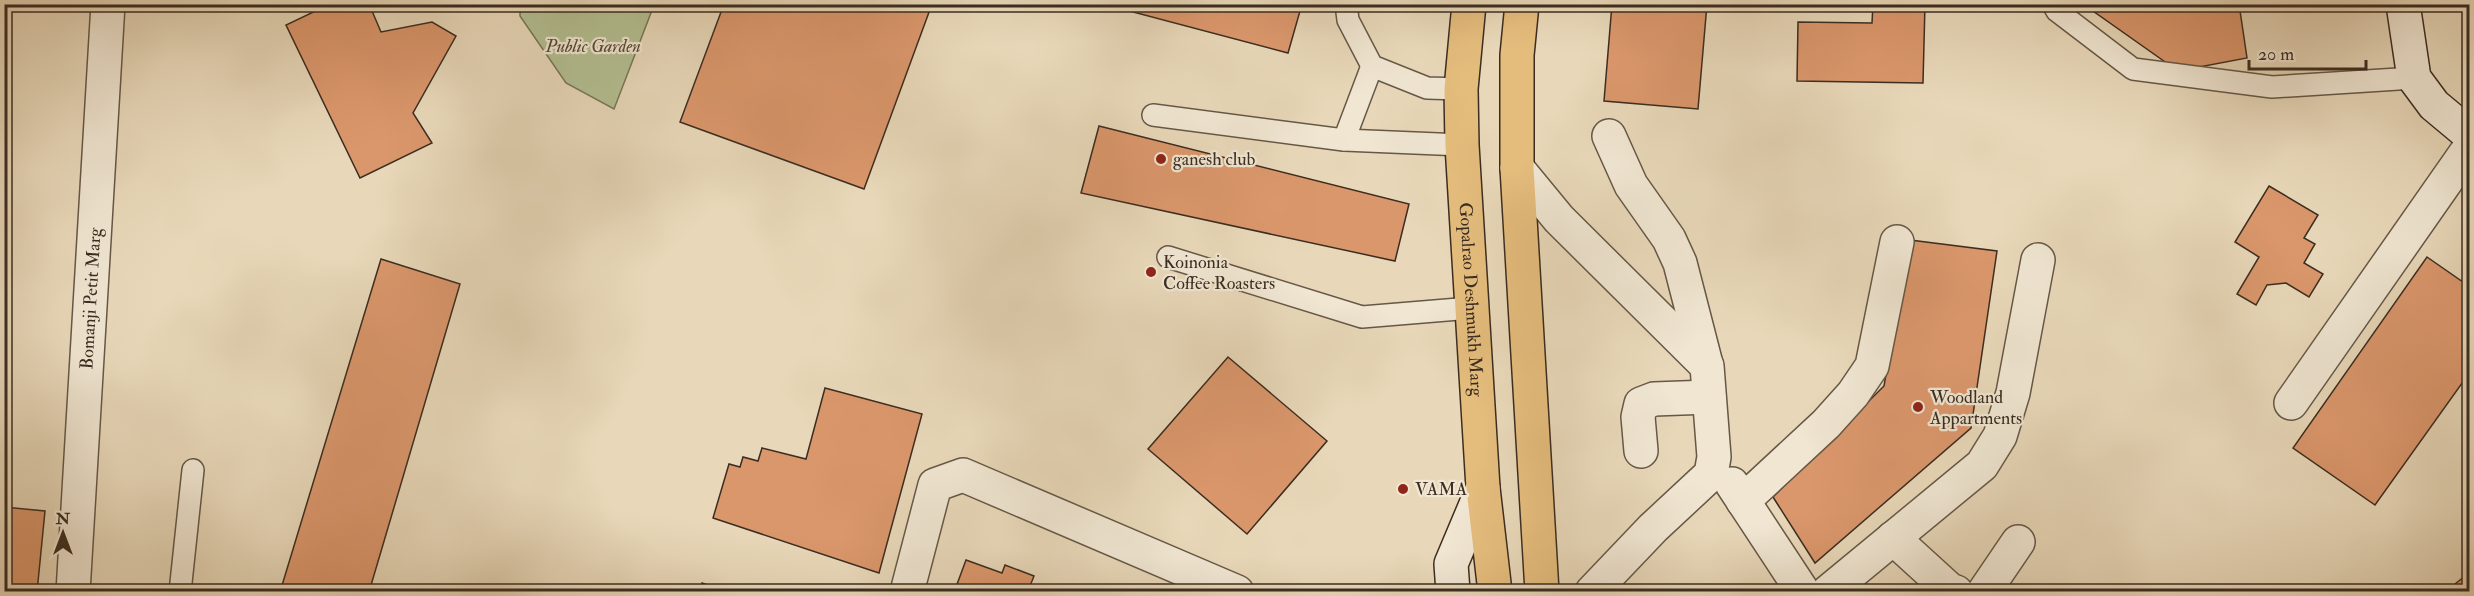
<svg xmlns="http://www.w3.org/2000/svg" width="2474" height="596" font-family="'IM FELL Double Pica',serif">
<rect width="100%" height="100%" fill="#e8d8b9"/>
<filter id="stains"><feTurbulence type="fractalNoise" baseFrequency=".00333" numOctaves="4"/><feColorMatrix values="0 0 0 0 .2 0 0 0 0 .09 0 0 0 0 .02 0 0 0 .5 -.17"/></filter>
<radialGradient id="worn" r=".72"><stop offset=".6" stop-color="#630" stop-opacity="0"/><stop offset="1" stop-color="#630" stop-opacity=".3"/></radialGradient>
<path fill="#b3bf91" stroke="#777659" stroke-width="1.5" d="M520,5H654L614,109L566,83L520,16Z"/>
<g fill="#db976c" stroke="#3b2d21" stroke-width="1.5">
<path d="M330,4H369L381,32L432,22L456,36L413,113L432,143L360,178L286,25Z"/>
<path d="M724,4H932L864,189L680,122Z"/>
<path d="M1103,4H1302L1288,53Z"/>
<path d="M1612,4H1707L1698,109L1604,101Z"/>
<path d="M1873,4H1925L1923,83L1797,81L1798,22L1872,23Z"/>
<path d="M2091,4H2239L2247,58L2178,71L2093,11Z"/>
<path d="M1099,126L1409,204L1395,261L1081,193Z"/>
<path d="M2269,186L2318,215L2304,238L2315,244L2304,263L2323,274L2309,297L2286,283L2267,285L2256,305L2237,294L2259,257L2235,242Z"/>
<path d="M4,198H9L4,232Z"/>
<path d="M1910,240L1997,251L1971,428L1815,563L1773,497L1884,386Z"/>
<path d="M2427,257L2470,287V372L2375,505L2293,448Z"/>
<path d="M381,259L460,284L369,592H280Z"/>
<path d="M1228,357L1327,441L1247,534L1148,449Z"/>
<path d="M825,388L922,414L879,573L713,518L729,464L740,467L743,457L758,461L762,448L806,459Z"/>
<path d="M4,507L45,511L37,592H4Z"/>
<path d="M966,560L1002,573L1005,565L1034,576L1030,586L1045,592H947L949,585L956,587Z"/>
<path d="M2470,572V592H2445Z"/>
<path d="M702,583L727,592H699Z"/>
</g>
<g fill="none" stroke-linecap="round" stroke-linejoin="round">
<defs>
<g id="lane">
<path d="M1346,4L1348,20L1372,66L1427,88L1461,89"/>
<path d="M2053,4L2057,11L2133,69L2272,87L2414,78"/>
<path d="M1153,115L1344,140L1462,145"/>
<path d="M1344,140L1372,66"/>
<path d="M1168,257L1362,317L1471,308"/>
<path d="M180,592L193,470"/>
</g>
<g id="street">
<path d="M1609,136L1631,185L1669,239L1680,263L1706,364"/>
<path d="M1517,168L1559,219L1707,366L1714,457L1711,474L1653,528L1592,592"/>
<path d="M2291,403L2470,147"/>
<path d="M1641,451L1638,417L1641,404L1654,399L1709,397"/>
<path d="M1732,484L1803,592"/>
<path d="M1743,501L1826,424L1853,394L1872,366L1897,242"/>
<path d="M1893,538L1950,590L1956,592"/>
<path id="s1" d="M73,592L108,4"/>
<path d="M907,592L935,485L963,475L1237,592"/>
<path d="M1828,592L1982,465L2000,436L2013,393L2038,260"/>
<path d="M1984,592L2018,542"/>
</g>
<g id="secondary">
<path d="M2403,4L2414,78L2434,105L2470,135"/>
<path d="M1453,592L1451,564L1483,488"/>
</g>
<g id="primary">
<path id="s2" d="M1469,4L1461,89L1462,145L1483,488L1495,592"/>
<path d="M1522,4L1517,55V168L1542,592"/>
</g>
</defs>
<use href="#lane" stroke="#665847" stroke-width="24"/>
<use href="#street" stroke="#665847" stroke-width="36"/>
<use href="#secondary" stroke="#3b2d21" stroke-width="36"/>
<use href="#primary" stroke="#3b2d21" stroke-width="36"/>
<use href="#lane" stroke="#f0e6d2" stroke-width="21"/>
<use href="#street" stroke="#f0e6d2" stroke-width="33"/>
<use href="#secondary" stroke="#f0e6d2" stroke-width="33"/>
<use href="#primary" stroke="#e4bc7c" stroke-width="33"/>
</g>
<g fill="#8f2418" stroke="#f0e6d2" stroke-width="2">
<circle cx="1161" cy="159" r="6"/>
<circle cx="1151" cy="272" r="6"/>
<circle cx="1918" cy="407" r="6"/>
<circle cx="1403" cy="489" r="6"/>
</g>
<g text-anchor="middle" stroke-width="4.5" stroke-linejoin="round" paint-order="stroke">
<g font-size="18" font-style="italic" fill="#534a37" stroke="#f0e6d2">
<text x="593" y="52">Public Garden</text>
</g>
<g font-size="18" fill="#3b2d21" stroke="#f0e6d2" text-anchor="start">
<text x="1173" y="165">ganesh club</text>
<text x="1163" y="268">Koinonia<tspan x="1163" dy="21">Coffee Roasters</tspan></text>
<text x="1930" y="403">Woodland<tspan x="1930" dy="21">Appartments</tspan></text>
<text x="1415" y="495">VAMA</text>
</g>
<g font-size="18" fill="#3b2d21" stroke="#f0e6d2">
<text dy="6" stroke="none"><textPath href="#s1" startOffset="294">Bomanji Petit Marg</textPath></text>
<text dy="6" stroke="none"><textPath href="#s2" startOffset="296">Gopalrao Deshmukh Marg</textPath></text>
</g>
</g>
<rect width="2474" height="596" fill="none" stroke="#e8d8b9" stroke-width="24"/>
<rect x="6" y="6" width="2462" height="584" fill="none" stroke="#3b2d21" stroke-width="3"/>
<rect x="12" y="12" width="2450" height="572" fill="none" stroke="#3b2d21" stroke-width="1.5"/>
<g transform="translate(63 533)" stroke="#f0e6d2" stroke-width="4.5" paint-order="stroke">
<path d="M0-4.5L10 22L0 15L-10 22Z" fill="#3b2d21"/>
<text y="-9" font-size="16" font-weight="bold" text-anchor="middle" fill="#3b2d21">N</text>
</g>
<path d="M2249 60v9h117v-9" fill="none" stroke="#3b2d21" stroke-width="3"/>
<text x="2258" y="60" font-size="18" fill="#3b2d21" stroke="#f0e6d2" stroke-width="4.5" paint-order="stroke">20 m</text>
<rect width="100%" height="100%" filter="url(#stains)"/>
<rect width="100%" height="100%" fill="url(#worn)"/>
</svg>
